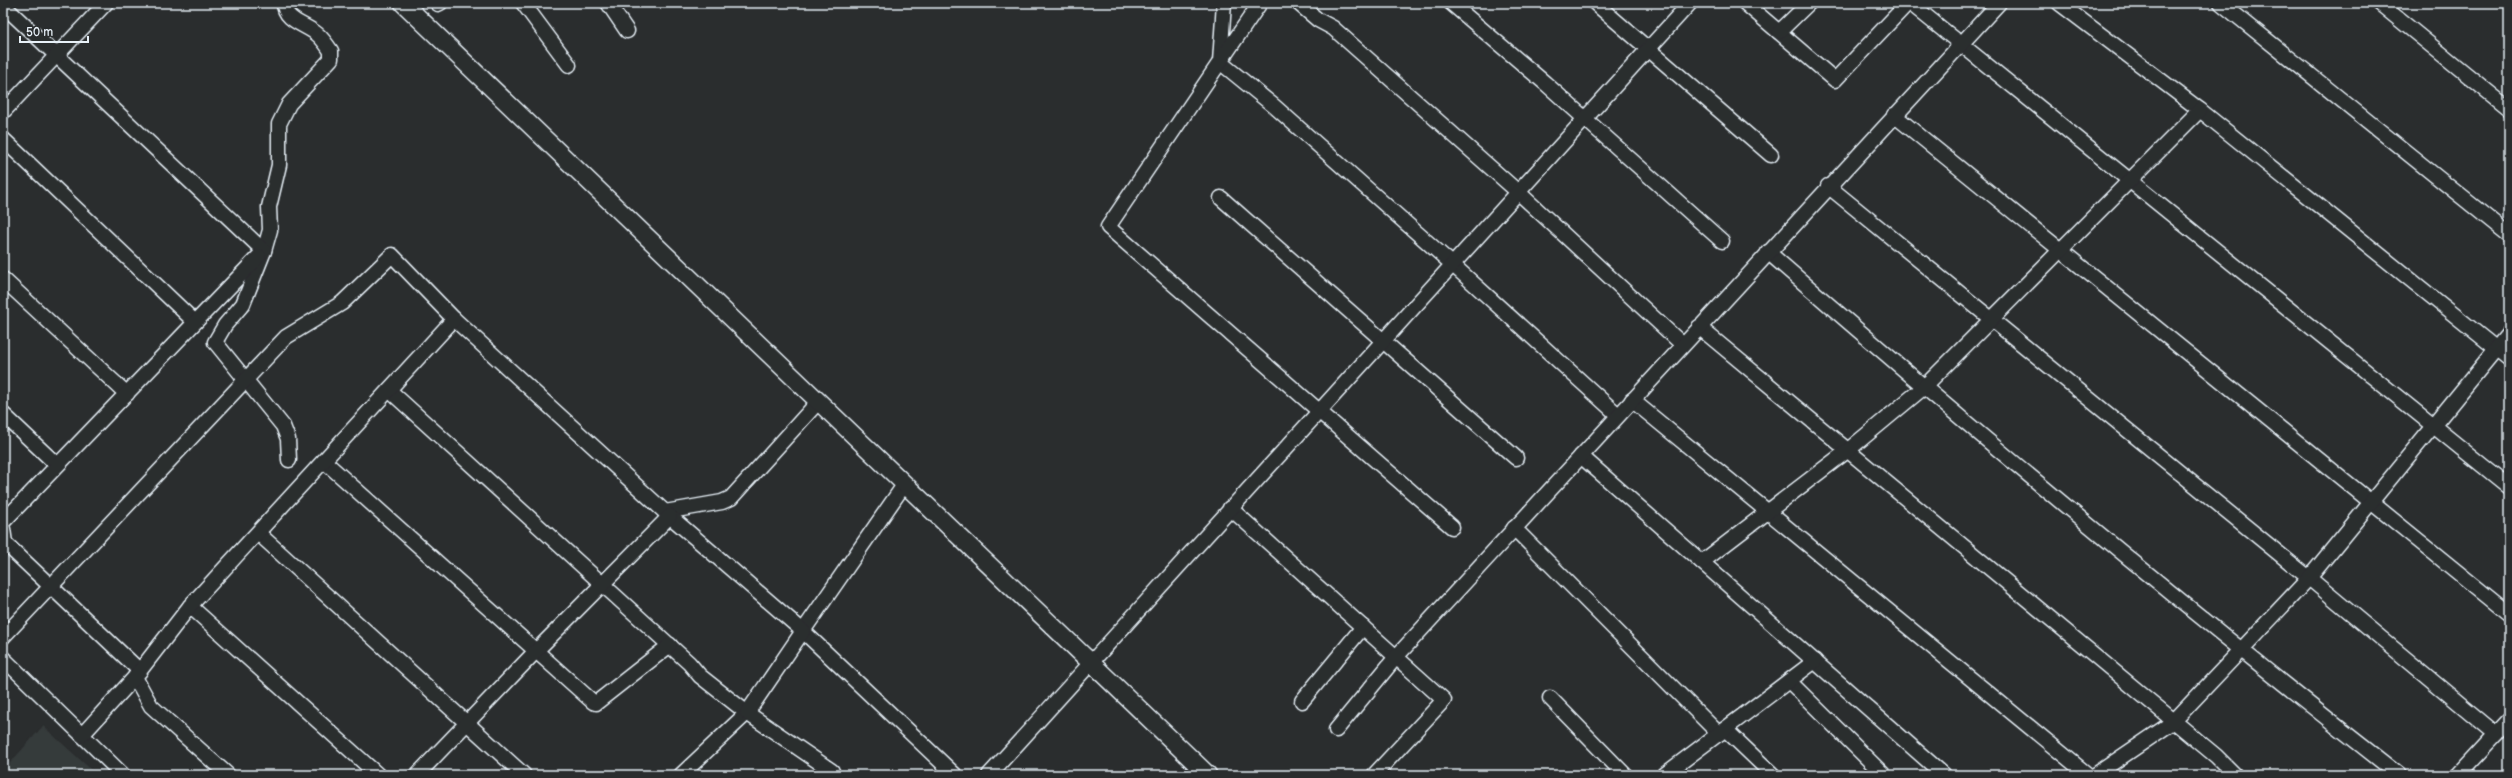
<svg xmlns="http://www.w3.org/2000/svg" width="2512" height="778" font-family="'Balsamiq Sans',sans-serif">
<rect width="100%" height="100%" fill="#2a2d2e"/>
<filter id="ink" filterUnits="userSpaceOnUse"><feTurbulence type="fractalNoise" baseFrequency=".025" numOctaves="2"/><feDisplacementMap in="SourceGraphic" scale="8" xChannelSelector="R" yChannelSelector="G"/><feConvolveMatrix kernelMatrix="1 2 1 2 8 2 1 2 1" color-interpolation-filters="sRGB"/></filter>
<g filter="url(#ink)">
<path fill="#363a3b" d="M43,726L97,775H3V771Z"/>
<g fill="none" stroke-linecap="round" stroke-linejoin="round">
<defs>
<g id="minor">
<path d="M284,3C284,21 305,24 317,34C322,38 327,45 331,51V59L289,104L279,124V165L269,207L270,230L264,251L243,304L225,325L215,342L283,426L288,439L289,460"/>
<path d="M523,3L569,65"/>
<path d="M608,3L627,31"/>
<path d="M1224,3L1220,62L1274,106L1452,264L1618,415"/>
<path d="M1260,3L1108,227L1452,527"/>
<path d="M1298,3L1318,20L1333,28L1518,192L1683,345"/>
<path d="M1451,3L1545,83L1722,241"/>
<path d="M1595,3L1771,155"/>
<path d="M1745,3L1835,80L1908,3"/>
<path d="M1910,3L2509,487"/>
<path d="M2059,3L2200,110L2509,359"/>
<path d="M2221,3L2509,235"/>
<path d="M2379,3L2509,109"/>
<path d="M438,4L440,3"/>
<path d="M3,5L264,251"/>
<path d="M1779,32L1809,3"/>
<path d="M3,112L106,3"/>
<path d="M1894,115L2509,614"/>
<path d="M3,139L195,322"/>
<path d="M1828,186L2309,578L2496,734"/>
<path d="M1221,198L1516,458"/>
<path d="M1768,252C1974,432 2184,607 2399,775"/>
<path d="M3,279L127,394"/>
<path d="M1699,327L2216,756L2235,775"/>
<path d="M389,390L689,663L700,676L747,713L681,775"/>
<path d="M1632,400L2088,775"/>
<path d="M3,414L57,465"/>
<path d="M1581,456L1944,775"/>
<path d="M324,461L593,702L596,703L670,645"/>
<path d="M904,485L803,631L955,775"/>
<path d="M1230,508L1444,700L1374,775"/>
<path d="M665,512L722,502L731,498L818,402"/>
<path d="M3,522L259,256"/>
<path d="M1514,528L1719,734"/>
<path d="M3,529L5,543L140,671"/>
<path d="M258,533L524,775"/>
<path d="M1702,562L1847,451L1923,388L2200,110"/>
<path d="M190,606L378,775"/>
<path d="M3,637L286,337L342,303L392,255L454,319L665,512L803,631L747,713L832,771L829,775"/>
<path d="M3,658L123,775"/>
<path d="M135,677L151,706L228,775"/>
<path d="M1789,681L1884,775"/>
<path d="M1550,698L1625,775"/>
<path d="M1302,701L1363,627"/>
<path d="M1725,729L1773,775"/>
<path d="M1336,730L1396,657L1999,3"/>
<path d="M82,735L135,677L190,606L454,319"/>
<path d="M417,775L535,652L670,516"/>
<path d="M989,775L1690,3"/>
<path d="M1664,775L1815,661"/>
<path d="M2095,775L2173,722L2309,578L2509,333"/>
<path d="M2458,775L2509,720"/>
</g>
<path id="major" d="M403,3L1208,775"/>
</defs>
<use href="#minor" stroke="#e8f1f8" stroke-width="17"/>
<use href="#major" stroke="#e8f1f8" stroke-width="20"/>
<use href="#minor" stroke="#2a2d2e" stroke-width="14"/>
<use href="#major" stroke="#2a2d2e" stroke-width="17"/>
</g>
</g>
<rect width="2512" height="778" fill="none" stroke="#2a2d2e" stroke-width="16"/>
<rect x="8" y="8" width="2496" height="762" fill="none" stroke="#e8f1f8" stroke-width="1.5" filter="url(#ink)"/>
<path d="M20 36v6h68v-6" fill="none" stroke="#e8f1f8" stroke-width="2"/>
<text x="26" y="36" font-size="12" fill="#e8f1f8" stroke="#2a2d2e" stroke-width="3" paint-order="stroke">50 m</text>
</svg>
